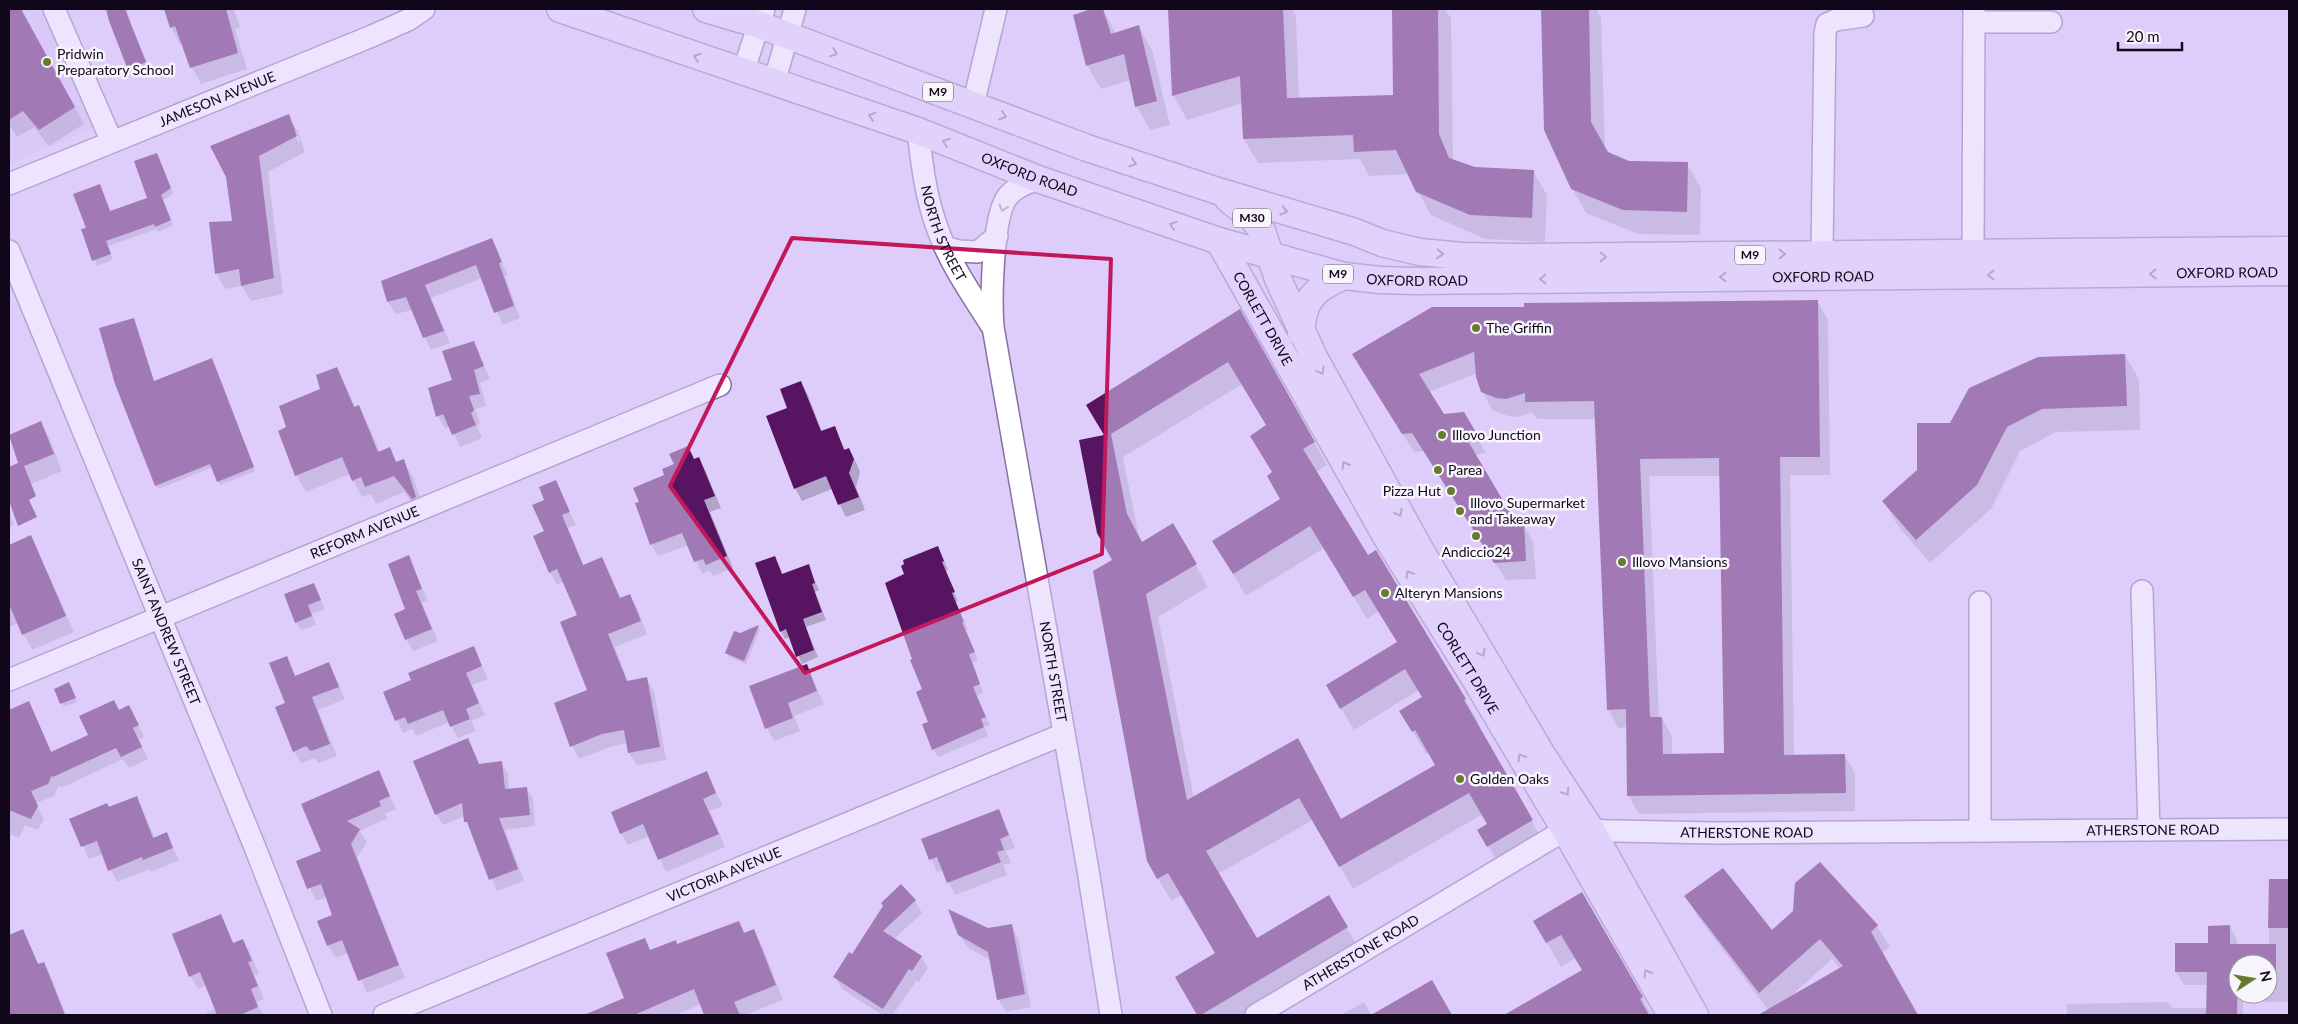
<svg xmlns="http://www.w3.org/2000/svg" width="2298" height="1024" font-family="Lato,sans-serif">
<rect width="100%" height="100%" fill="#decdfb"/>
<path fill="#d4c0f4" d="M9,9H63L109,121L9,164Z"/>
<g fill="#0003" fill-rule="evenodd">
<path d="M9,9H20L84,124L49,146L34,127L17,137L9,124V97L13,93L9,85Z"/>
<path d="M107,9H127L131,25L150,70L134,77L110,20Z"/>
<path d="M165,9H234L240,27L235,29L247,69L201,84L192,67L183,43L180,44L171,27Z"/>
<path d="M1095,9H1103L1116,34L1138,26L1152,50L1170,125L1150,130L1137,107L1131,80L1101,89L1087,65L1074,16Z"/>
<path d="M1170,9H1292L1296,16L1299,99L1394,96L1393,9H1445L1451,18L1453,161L1475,168L1533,171L1547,195L1545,242L1485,239L1431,215L1409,174L1369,176L1360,159L1258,163L1244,139L1243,103L1187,120L1174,96Z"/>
<path d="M1542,9H1596L1601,18L1605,148L1608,154L1629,163L1687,164L1701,188L1700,235L1638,234L1586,213L1572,188L1545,130Z"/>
<path d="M288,116L298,131L305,152L268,172L283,294L251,301L242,286L225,289L216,273L233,222L227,177ZM294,131H296L300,141L298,142Z"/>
<path d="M160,160L173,194L163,200L173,225L159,232L157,229L108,246L113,260L97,266L83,230L87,228L100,186L111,212L149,199Z"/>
<path d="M491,240L508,275L505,276L520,318L503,325L482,278L431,298L450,343L431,350L412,310L396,314L388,302L382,282Z"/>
<path d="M1817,301L1828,320L1830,475H1790L1794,756L1844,755L1855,773V811L1639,814L1628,795L1627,727L1618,728L1608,709L1596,419H1537L1532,412L1517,417L1508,416L1492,410L1482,391L1477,373L1429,392L1443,415L1474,432L1486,453L1474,455L1518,528L1523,524L1533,542L1536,579L1506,580L1424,451L1414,452L1364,372L1525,308ZM1649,476H1720L1725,754L1672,755V736L1662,718H1659Z"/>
<path d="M1240,311L1327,465L1316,472L1367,557L1376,552L1465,699L1478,722L1476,723L1544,843L1501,868L1479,830L1489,824L1483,814L1353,889L1313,820L1218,874L1257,940L1329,897L1360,950L1251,1015H1198L1177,978L1217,954L1182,895L1171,901L1148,861L1114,560L1106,436ZM1242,384L1268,426L1273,473L1282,499L1227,564L1246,596L1324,548L1367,619L1379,611L1398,642L1328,686L1354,730L1419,690L1424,698L1401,712L1426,754L1429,752L1436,765L1341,820L1297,739L1194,798L1158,617L1208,587L1173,525L1142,543L1139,538L1123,457Z"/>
<path d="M473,342L490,379L480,383L486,406L475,409L480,423L477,426L482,438L460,447L450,426L445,429L438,416L430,389L454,380Z"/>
<path d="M2125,355L2139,379L2140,430L2056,432L2020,451L1991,509L1930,563L1898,526L1884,502L1919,471L1950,425Z"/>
<path d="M214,363L255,471L220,485L213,467L158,489L156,485L154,382Z"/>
<path d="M337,368L356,408L359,407L368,424L380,452L389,448L397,463L403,461L413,477L425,514L422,516L404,492L376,504L371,494L362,497L350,474L306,492L296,475L288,428L322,390Z"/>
<path d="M801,383L808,395L822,432L834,427L846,451L849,450L856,462L860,472L856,487L865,510L846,517L832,489L802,501L795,488L789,409Z"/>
<path d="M41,423L50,439L62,471L31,484L22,467Z"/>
<path d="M688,448L695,460L699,458L705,470L721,508L710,512L733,568L713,576L710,570L702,574L689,545L658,556L651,544L640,503L675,465Z"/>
<path d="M555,481L576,525L568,528L584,566L601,558L621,599L630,596L637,608L647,634L615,647L628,682L646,679L654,691L666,760L637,765L629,753L628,743L610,747L579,759L572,746L588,691L578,616L564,582L557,585L550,572L545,532L546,501Z"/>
<path d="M9,513L14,525L9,527Z"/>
<path d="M21,541L40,559L49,575L74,632L32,650L18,623L9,627V546Z"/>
<path d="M942,556L948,570L945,571L958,601L956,602L968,630L965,631L978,660L973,663L983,693L976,696L990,725L984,727L988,736L938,757L933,749L924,690Z"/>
<path d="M408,557L428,601L422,603L438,641L413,651L406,639Z"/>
<path d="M775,557L783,575L808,565L819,590L815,592L826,620L806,627L818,657L802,664L790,637L785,639L781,631Z"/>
<path d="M314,584L325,609L312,614L316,625L301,630L296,622Z"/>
<path d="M758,626L760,630L746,664L729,657L727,653L740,634Z"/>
<path d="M473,648L488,679L472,685L485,715L471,721L476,731L458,738L449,722L416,736L412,729L403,733L384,693L412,681Z"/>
<path d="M286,658L296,677L328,664L335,676L345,699L318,710L337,756L319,763L314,758L301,763L294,751L287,704Z"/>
<path d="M806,665L824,704L794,716L800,731L774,741L767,728L751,687Z"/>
<path d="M70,687L77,702L64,707L55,690Z"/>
<path d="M29,703L52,753L89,736L119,711L136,719L144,737L139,740L148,759L129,768L123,759L61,788L59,785L54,796L36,803L44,819L38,830L25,825L19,838L9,834V711Z"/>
<path d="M467,740L480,765L501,763L508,774L509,790L526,788L533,799L535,826L505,830L524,881L497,891L465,816L443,825L436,814Z"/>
<path d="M378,772L396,809L385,814L388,818L360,831L367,842L357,857L405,978L367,993L348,953L336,958L328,946L319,921L334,915L327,897L316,901L298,861L323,851Z"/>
<path d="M706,772L723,806L710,811L725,847L666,872L649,836L628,845L621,833Z"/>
<path d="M136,797L155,838L166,834L179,860L151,872L150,869L117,882L103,854L89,859L71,819Z"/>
<path d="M999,811L1015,848L1006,851L1011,863L1003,865L1007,875L955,895L943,870L937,872L923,840Z"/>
<path d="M1820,864L1877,926L1890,947L1882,954L1916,1015H1772L1698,917L1686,896L1772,932L1794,911ZM1832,959L1841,969L1791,996Z"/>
<path d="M2270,880H2289V1002H2243V1015H2067V1004L2168,1002L2172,1008H2208V985H2184L2176,972L2230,927L2237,940V945H2269ZM2238,964H2268V994H2238Z"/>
<path d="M1582,894L1652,1015H1507L1583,970L1576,958L1561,967L1535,922Z"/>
<path d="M915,901L922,913L894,939L921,956L928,968L919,982L916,981L893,1015H882L842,989L835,977L853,956Z"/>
<path d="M220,915L234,944L243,940L250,953L259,974L254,975L264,999L257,1002L263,1015H207L206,1013L216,1008L206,985L198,989L190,976Z"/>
<path d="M738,922L745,933L753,930L762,945L783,1000L745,1015H705L701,1004L676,1015H588L626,999L644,939L651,951L677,945Z"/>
<path d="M1011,925L1018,938L1031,1007L1006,1012L998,999L992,961L967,947L959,934Z"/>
<path d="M23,931L39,965L44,963L50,974L66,1015H11L9,1012V937Z"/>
<path d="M1431,982L1451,1015H1373Z"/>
<path d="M1364,1002L1371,1015H1341Z"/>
</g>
<g fill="#571461" fill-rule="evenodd">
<path d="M9,9H21L75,107L39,130L23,111L9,120Z"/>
<path d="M106,9H125L146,62L128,70L109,21Z"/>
<path d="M164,9H226L238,53L190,68L175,26L170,28Z"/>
<path d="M1091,9H1103L1111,34L1139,25L1157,101L1135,107L1124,54L1086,66L1073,15Z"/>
<path d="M1168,9H1283L1287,98L1393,95L1392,9H1438L1439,134L1449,158L1475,167L1534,170L1532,218L1470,215L1416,192L1396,150L1354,152L1353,135L1243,139L1240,76L1172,96Z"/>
<path d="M1541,9H1589L1591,122L1608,152L1629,161L1688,162L1687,212L1623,210L1571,189L1544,130Z"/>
<path d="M289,114L297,136L259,156L274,278L241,286L239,269L215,274L209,222L232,221L226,177L210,146Z"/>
<path d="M157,153L171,188L161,195L171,220L155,227L154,224L106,241L111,254L92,261L81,229L86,228L73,194L100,184L110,211L147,198L134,161Z"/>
<path d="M492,238L502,262L499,263L514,306L494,313L476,265L425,285L444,331L423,338L406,297L387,302L381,281Z"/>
<path d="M1818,300L1820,457H1780L1784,755L1845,754L1846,793L1627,796L1626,709L1607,710L1594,401L1525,402V393L1506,399L1496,398L1481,392L1476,377L1474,352L1419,374L1444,414L1464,412L1477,434L1465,436L1518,526L1524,522L1526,561L1494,563L1412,433L1402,434L1352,354L1432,307H1524V303ZM1719,458L1724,753L1663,754L1662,717H1650L1640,459Z"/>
<path d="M1240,309L1315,442L1303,449L1368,555L1376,550L1466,699L1464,700L1533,820L1487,847L1477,830L1487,824L1469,793L1339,867L1299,798L1206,851L1257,938L1329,895L1348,927L1201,1015H1197L1175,977L1215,953L1168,873L1157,879L1147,861L1093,571L1112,560L1097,533L1079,440L1104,435L1086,405ZM1228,362L1266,425L1250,436L1272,472L1267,476L1280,499L1212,541L1233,574L1310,526L1353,597L1365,590L1397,642L1326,685L1340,709L1405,669L1422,697L1399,711L1412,732L1415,730L1435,765L1341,819L1298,738L1187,800L1146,594L1197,564L1173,523L1142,542L1127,514L1111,434Z"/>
<path d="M134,318L154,381L212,358L254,467L217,482L210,464L155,486L115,384L99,328Z"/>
<path d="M474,341L484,366L474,370L480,394L469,396L474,410L471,413L476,425L452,435L443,414L436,417L428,388L452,380L442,351Z"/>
<path d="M2125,354L2127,406L2042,409L2007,427L1977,485L1916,540L1882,501L1917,470V423H1950L1969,388L2038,357Z"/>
<path d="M337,367L354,407L359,405L378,452L390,447L396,462L404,459L416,497L412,499L394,476L365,487L361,477L352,481L342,457L295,476L278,431L286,427L279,406L320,389L316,375Z"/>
<path d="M801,381L821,431L835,426L844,450L849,448L854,459L849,473L859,497L838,505L826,476L794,489L766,416L787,408L780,389Z"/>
<path d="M41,421L54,454L24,466L36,496L29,500L37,517L18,526L9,501V467L18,463L9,435Z"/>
<path d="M688,446L694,459L699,457L715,496L704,500L727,556L706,565L703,559L694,562L682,533L650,545L635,503L639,502L633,488L664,475L662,469L674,464L669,454Z"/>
<path d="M556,480L570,512L562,515L583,565L602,557L620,598L630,594L641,621L608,634L627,681L647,677L660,747L628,753L624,730L602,734L570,747L554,703L587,690L560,622L577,615L557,569L549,573L533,536L544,531L532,505L544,500L539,487Z"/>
<path d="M31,535L66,616L22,635L9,604V545Z"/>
<path d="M938,546L944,561L942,562L955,592L952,593L964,622H962L975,652L969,654L980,684L973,687L986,717L981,719L984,727L932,750L922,724L928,722L916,692L922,689L910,660L912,659L885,583L904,574L901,566L904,564L903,560Z"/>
<path d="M409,555L422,589L416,591L432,629L405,640L394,614L405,609L388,564Z"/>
<path d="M775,556L782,574L809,564L815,583L812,584L822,612L803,619L814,650L796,657L786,629L780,632L755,563Z"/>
<path d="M314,583L321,600L308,605L312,616L295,623L284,594Z"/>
<path d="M759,625L744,661L725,653L734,631L740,633Z"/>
<path d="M474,646L482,666L466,673L479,703L466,709L470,719L450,727L443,710L408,724L405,717L395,721L383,692L411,680L408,673Z"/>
<path d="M287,656L295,676L329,662L339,687L312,697L330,744L311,751L306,746L293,752L275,707L285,703L269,663Z"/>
<path d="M807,664L817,691L788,703L793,718L765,729L749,686Z"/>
<path d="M69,682L76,698L60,704L54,689Z"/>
<path d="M114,700L119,710L129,705L139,725L133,728L142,747L121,757L116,748L53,777L52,775L48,784L31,791L38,806L31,819L9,810V710L29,701L51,752L88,735L79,716Z"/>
<path d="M468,738L479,764L502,761L505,789L527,787L530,815L499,818L518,869L489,880L467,822H464L462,803L435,815L413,761Z"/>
<path d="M379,770L390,796L379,801L381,806L347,821L360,829L351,844L399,965L358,981L342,940L327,946L317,921L332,915L321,884L307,889L296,861L321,851L301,804Z"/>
<path d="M707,771L716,793L703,799L719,834L658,860L643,824L620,834L611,812Z"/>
<path d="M137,796L153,838L167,832L173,848L143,860L142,857L108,871L97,841L81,847L69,819L107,803L109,807Z"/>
<path d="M999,809L1009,835L1000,839L1004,850L997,852L1001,862L947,883L937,857L929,860L921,839Z"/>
<path d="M1820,862L1878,925L1871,932L1918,1015H1758L1843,966L1820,939L1759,993L1684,896L1723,868L1772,930L1793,911L1795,883Z"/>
<path d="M2269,879H2289V928H2268Z"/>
<path d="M901,884L916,900L883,931L922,956L912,971L909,969L883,1009L833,977L849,952L852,954L883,906L881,903Z"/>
<path d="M1582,892L1643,997L1640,999L1649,1015H1504L1582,970L1561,935L1546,943L1533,921Z"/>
<path d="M948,909L988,928L1012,924L1025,994L997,1000L988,952L958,935Z"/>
<path d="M221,914L233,943L243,939L252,961L248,962L258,986L251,989L258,1007L240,1015H217L200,972L189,977L172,934Z"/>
<path d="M739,921L744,933L754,929L776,985L734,1002L740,1015H704L694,989L634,1015H584L624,998L606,953L645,938L650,950L676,940L677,944Z"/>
<path d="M2230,925V944H2276V989H2268V964H2238L2237,1015H2206L2207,972H2175V943H2208V926Z"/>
<path d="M23,929L38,964L44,962L65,1015H9V935Z"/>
<path d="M1432,980L1452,1015H1371Z"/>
</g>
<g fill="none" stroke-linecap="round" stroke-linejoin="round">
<defs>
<g id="minor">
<path d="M54,9L112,142"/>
<path d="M1974,22H2051"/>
<path d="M743,72L764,9"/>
<path d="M774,83L795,9"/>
<path d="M973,105L996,9"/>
<path id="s1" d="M918,131C922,165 926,199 938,230C950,264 972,295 991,325"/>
<path id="s2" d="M1038,179C1027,183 1016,187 1008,196C992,215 991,301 993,327L1088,870L1111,1015"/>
<path id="s3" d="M9,184L372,36L408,20L424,9"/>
<path d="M945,247L959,251L978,252L997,236"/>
<path id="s4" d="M9,251L252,840L321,1015"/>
<path d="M1973,252L1974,9"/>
<path d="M1822,253L1825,33L1827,24L1836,20L1863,16"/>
<path d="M2142,591L2149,830"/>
<path d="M1980,602V831"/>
<path id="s5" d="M9,680L720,385"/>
<path id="s6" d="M384,1015L1064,734"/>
<path id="s7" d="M1256,1015L1565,830L1716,833L2289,829"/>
</g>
<g id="major">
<path id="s8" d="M560,9L918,131L1038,179L1219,241L1344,276L1380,280L1415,281L2289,272"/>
<path d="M706,9L760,25L1087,148L1221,192L1355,232L1382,243L1420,252L1462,256L1517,257L2289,250"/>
<path d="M1228,199L1253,219L1262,231L1278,279L1315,359L1422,553L1541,753L1592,831L1695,1015"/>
<path id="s9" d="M1219,241L1387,538L1475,679L1565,830L1671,1015"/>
<path d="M1301,333C1303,299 1314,289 1344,276"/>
</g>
</defs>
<use href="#minor" stroke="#8670a5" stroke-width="24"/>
<use href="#major" stroke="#8f7dab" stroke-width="29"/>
<use href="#minor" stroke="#fff" stroke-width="21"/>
<use href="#major" stroke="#e5d7fb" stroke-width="26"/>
</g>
<defs><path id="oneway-chevron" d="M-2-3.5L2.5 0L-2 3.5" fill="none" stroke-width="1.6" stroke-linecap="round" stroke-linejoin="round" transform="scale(1.25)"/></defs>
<g stroke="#857996">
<use href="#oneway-chevron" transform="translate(834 53) rotate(21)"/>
<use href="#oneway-chevron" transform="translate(697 57) rotate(-161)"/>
<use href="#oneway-chevron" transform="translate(872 116) rotate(-161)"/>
<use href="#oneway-chevron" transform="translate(1003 116) rotate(20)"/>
<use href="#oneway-chevron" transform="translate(946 142) rotate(-159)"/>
<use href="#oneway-chevron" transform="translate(1133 163) rotate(18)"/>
<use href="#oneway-chevron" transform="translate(1284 211) rotate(16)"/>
<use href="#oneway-chevron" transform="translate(1173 225) rotate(-161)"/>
<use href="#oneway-chevron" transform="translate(1440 254) rotate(5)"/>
<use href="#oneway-chevron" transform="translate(1782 254) rotate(-1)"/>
<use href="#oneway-chevron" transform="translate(1603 257)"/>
<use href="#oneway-chevron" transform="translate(2153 274) rotate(179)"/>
<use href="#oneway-chevron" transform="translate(1991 275) rotate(180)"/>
<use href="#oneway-chevron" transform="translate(1723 277) rotate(180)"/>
<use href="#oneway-chevron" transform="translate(1543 279) rotate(179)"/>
<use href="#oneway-chevron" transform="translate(1321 371) rotate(61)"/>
<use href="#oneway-chevron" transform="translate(1345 465) rotate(-120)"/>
<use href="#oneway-chevron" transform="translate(1399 513) rotate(61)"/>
<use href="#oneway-chevron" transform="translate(1409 574) rotate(-121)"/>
<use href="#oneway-chevron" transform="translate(1482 653) rotate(59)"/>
<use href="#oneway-chevron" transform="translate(1521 757) rotate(-121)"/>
<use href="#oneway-chevron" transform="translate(1566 792) rotate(57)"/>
<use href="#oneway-chevron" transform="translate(1647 973) rotate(-120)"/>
</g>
<use stroke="#9f9ca3" href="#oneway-chevron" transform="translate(1003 208) rotate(107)"/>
<path d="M0 0H2298V1024H0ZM792,238L1111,259L1102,554L805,673L670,486Z" fill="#decdfb" fill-opacity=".55" fill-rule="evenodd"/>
<path fill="none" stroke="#c2185b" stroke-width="4" stroke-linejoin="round" d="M792,238L1111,259L1102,554L805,673L670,486Z"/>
<g fill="#667b2c" stroke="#f8f6fc" stroke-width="2">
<circle cx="47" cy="62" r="5"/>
<circle cx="1476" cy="328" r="5"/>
<circle cx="1442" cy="435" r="5"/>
<circle cx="1438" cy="470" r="5"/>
<circle cx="1451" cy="491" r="5"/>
<circle cx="1460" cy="511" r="5"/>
<circle cx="1476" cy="536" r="5"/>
<circle cx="1622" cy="562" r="5"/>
<circle cx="1385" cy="593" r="5"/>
<circle cx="1460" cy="779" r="5"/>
</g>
<g text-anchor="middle" stroke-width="5" stroke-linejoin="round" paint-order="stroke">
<g fill="#f8f6fc" stroke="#564f5e" stroke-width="1">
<rect x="923" y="82.5" width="30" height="19" rx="4"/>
<rect x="1233" y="208.5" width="38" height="19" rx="4"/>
<rect x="1735" y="245.5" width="30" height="19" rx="4"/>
<rect x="1323" y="264.5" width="30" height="19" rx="4"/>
</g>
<g font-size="12" font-weight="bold" fill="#10071a">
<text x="938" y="96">M9</text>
<text x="1252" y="222">M30</text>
<text x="1750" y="259">M9</text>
<text x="1338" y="278">M9</text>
</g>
<g font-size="14" fill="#10071a" stroke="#f8f6fc" text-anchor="start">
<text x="57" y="59">Pridwin<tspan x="57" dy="16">Preparatory School</tspan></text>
<text x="1486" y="333">The Griffin</text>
<text x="1452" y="440">Illovo Junction</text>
<text x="1448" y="475">Parea</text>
<text x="1441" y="496" text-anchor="end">Pizza Hut</text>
<text x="1470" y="508">Illovo Supermarket<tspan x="1470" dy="16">and Takeaway</tspan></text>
<text x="1476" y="557" text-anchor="middle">Andiccio24</text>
<text x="1632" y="567">Illovo Mansions</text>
<text x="1395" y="598">Alteryn Mansions</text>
<text x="1470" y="784">Golden Oaks</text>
</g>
<g font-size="14" fill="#10071a" stroke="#f8f6fc">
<text dy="5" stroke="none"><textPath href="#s3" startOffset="225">JAMESON AVENUE</textPath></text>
<text dy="5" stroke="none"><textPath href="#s8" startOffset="498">OXFORD ROAD</textPath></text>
<text dy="5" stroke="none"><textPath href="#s1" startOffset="106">NORTH STREET</textPath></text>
<text dy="5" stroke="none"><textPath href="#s8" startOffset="1712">OXFORD ROAD</textPath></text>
<text dy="5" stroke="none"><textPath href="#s8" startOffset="1308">OXFORD ROAD</textPath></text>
<text dy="5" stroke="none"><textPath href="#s8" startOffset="902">OXFORD ROAD</textPath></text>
<text dy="5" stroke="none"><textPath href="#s9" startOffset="89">CORLETT DRIVE</textPath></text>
<text dy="5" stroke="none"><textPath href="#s5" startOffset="385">REFORM AVENUE</textPath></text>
<text dy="5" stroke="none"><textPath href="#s4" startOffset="412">SAINT ANDREW STREET</textPath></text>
<text dy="5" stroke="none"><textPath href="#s9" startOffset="494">CORLETT DRIVE</textPath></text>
<text dy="5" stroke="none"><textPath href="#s2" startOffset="518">NORTH STREET</textPath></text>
<text dy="5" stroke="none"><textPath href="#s7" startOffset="948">ATHERSTONE ROAD</textPath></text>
<text dy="5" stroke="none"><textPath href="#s7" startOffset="542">ATHERSTONE ROAD</textPath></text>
<text dy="5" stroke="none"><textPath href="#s6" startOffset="368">VICTORIA AVENUE</textPath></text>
<text dy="5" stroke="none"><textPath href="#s7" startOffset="122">ATHERSTONE ROAD</textPath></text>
</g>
</g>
<rect width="2298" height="1024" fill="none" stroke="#10071a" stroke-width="20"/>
<g transform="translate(2253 979) rotate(78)"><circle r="24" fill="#f8f6fc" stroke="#9b96a2"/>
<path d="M0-4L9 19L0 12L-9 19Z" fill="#667b2c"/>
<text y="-8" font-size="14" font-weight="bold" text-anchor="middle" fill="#10071a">N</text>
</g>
<path d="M2118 42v8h64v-8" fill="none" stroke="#10071a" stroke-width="2.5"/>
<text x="2126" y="42" font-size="15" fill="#10071a" stroke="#f8f6fc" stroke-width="4" paint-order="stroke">20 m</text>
</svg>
